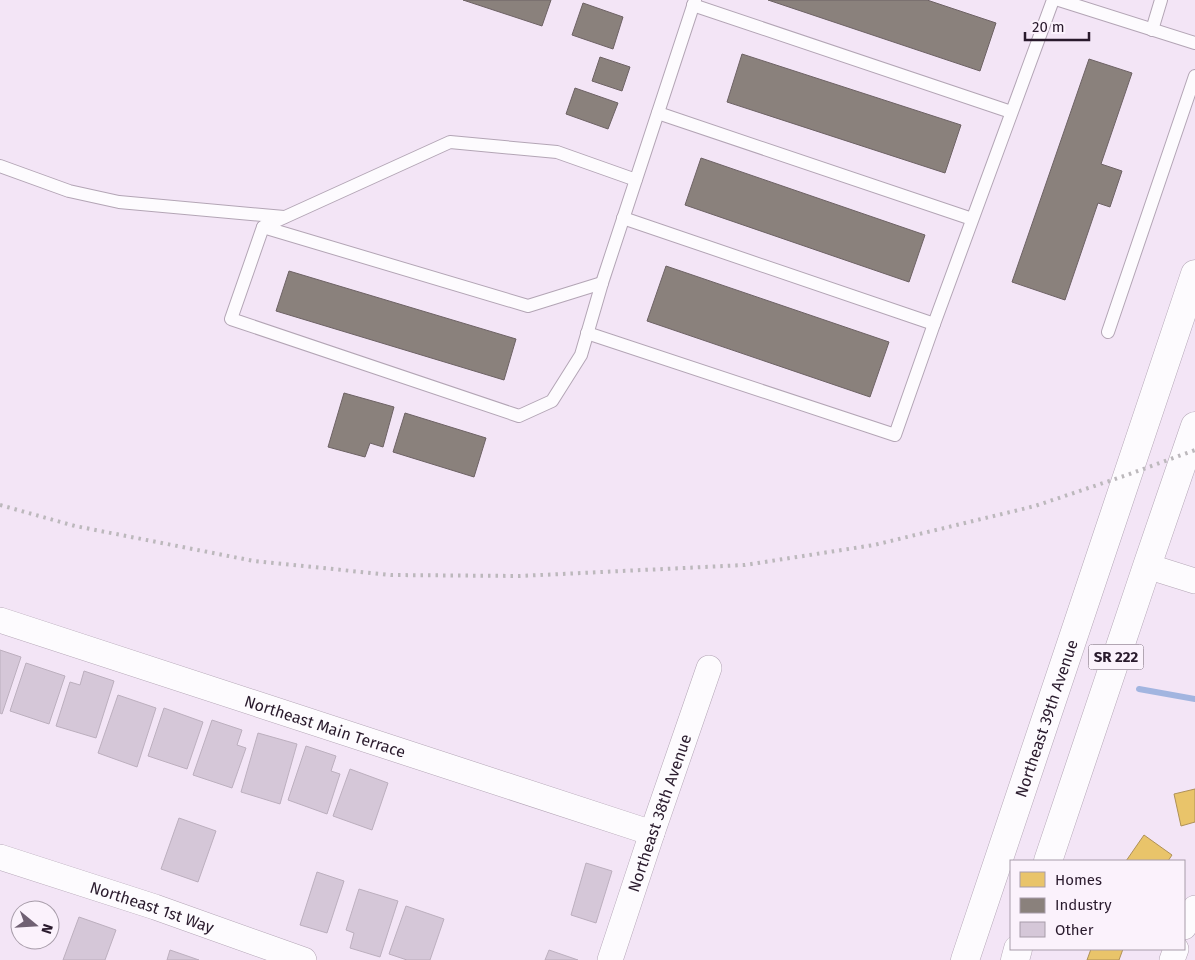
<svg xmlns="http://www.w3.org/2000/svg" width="1195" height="960" font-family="'Fira Sans',sans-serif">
<rect width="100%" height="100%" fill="#f3e5f6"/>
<g fill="#e9c46a" stroke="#af9157">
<path d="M1195,789V822L1181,826L1174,794Z"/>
<path d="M1144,835L1172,855L1168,861H1126Z"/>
<path d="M1091,949H1123L1119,960H1087Z"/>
</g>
<g fill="#8a817c" stroke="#6d6264">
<path d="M463,0H551L542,26Z"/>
<path d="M768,0H927L996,23L980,71Z"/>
<path d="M583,3L623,17L613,49L572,35Z"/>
<path d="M742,54L961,125L945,173L727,102Z"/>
<path d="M600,57L630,67L622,91L592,81Z"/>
<path d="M1089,59L1132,73L1101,164L1122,171L1110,207L1098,203L1065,300L1012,282Z"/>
<path d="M575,88L618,103L608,129L566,114Z"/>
<path d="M701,158L925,235L909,282L685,205Z"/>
<path d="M666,266L889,342L870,397L647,321Z"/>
<path d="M289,271L516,339L504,380L276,311Z"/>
<path d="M344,393L394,407L383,447L370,443L365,457L328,447Z"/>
<path d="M405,413L486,438L474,477L393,452Z"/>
</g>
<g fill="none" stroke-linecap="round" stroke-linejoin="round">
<path stroke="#a2b5e0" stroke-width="6" d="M1139,689L1195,699"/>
</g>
<g fill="#d5c7d8" stroke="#bcafbe">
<path d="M0,650L21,657L2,714L0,713Z"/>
<path d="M26,663L65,676L49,724L10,711Z"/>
<path d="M84,671L114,681L96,738L56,726L70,682L80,685Z"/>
<path d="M118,695L156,708L137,767L98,753Z"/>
<path d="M164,708L203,722L187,769L148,756Z"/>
<path d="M212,720L242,730L237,745L246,748L232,788L193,775Z"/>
<path d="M258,733L297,744L280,804L241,792Z"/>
<path d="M306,746L336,756L331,771L340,774L327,814L288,800Z"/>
<path d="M350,769L388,783L372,830L333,816Z"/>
<path d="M179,818L216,831L198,882L161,869Z"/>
<path d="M586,863L612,871L596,923L571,915Z"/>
<path d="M317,872L344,881L327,933L300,925Z"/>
<path d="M359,889L398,901L380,957L350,948L354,933L346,930Z"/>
<path d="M406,906L444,919L430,960H407L389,954Z"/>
<path d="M79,917L116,930L105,960H63Z"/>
<path d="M170,950L199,960H167Z"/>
<path d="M549,950L578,960H545Z"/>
</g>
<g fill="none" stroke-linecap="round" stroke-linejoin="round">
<defs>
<g id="service">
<path d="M1059,0L1195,43"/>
<path d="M693,5L1011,112"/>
<path d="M1152,30L1161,0"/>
<path d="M658,113L972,219"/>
<path d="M0,166L69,191L119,202L284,217"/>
<path d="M636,180L557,152L450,142L263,227L231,319L519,416L552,401L581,355L602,283L695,0"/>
<path d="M623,218L934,324"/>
<path d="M263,227L528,306L602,283"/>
<path d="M1108,332L1195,76"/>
<path d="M587,333L895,435L934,324L1053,0"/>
</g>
<g id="minor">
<path d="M1147,566L1195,581"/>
<path id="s1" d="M0,620L652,833"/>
<path id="s2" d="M0,857L155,907L304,960"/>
<path d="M1184,927L1195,908"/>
<path id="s3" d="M610,960L652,833L709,668"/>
<path d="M1172,960L1176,949"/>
</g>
<g id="primary">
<path d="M1048,861L1147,566L1195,426"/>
<path id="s4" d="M965,960L1195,274"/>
<path d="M1015,960L1018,949"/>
</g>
</defs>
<use href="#service" stroke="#b3a5b5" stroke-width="14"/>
<use href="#minor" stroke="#b3a5b5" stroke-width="26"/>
<use href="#primary" stroke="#b3a5b5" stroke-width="29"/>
<use href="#service" stroke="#fdfbfe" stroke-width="12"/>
<use href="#minor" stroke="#fdfbfe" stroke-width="25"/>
<use href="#primary" stroke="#fdfbfe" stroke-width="28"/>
<path stroke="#bcb8bc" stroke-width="4" stroke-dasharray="2.5 5" stroke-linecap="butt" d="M0,505L75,526L254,561L391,575L520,576L745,565L874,545L1035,506L1127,475L1195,450"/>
</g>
<g text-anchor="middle" stroke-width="5" stroke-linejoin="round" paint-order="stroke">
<rect fill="#fbf2fc" stroke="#685b6a" stroke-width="1" x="1088.5" y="644.5" width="55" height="25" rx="4"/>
<g font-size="15" font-weight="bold" fill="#291a2c">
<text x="1116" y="662">SR 222</text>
</g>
<g font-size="16" fill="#291a2c" stroke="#fbf2fc">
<text dy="6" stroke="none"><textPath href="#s4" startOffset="255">Northeast 39th Avenue</textPath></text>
<text dy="6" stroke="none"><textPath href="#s1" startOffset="342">Northeast Main Terrace</textPath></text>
<text dy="6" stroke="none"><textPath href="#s3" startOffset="155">Northeast 38th Avenue</textPath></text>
<text dy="6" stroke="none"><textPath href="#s2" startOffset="160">Northeast 1st Way</textPath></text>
</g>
</g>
<rect x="1010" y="860" width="175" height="90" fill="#fbf2fc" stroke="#a79ca9"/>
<rect x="1020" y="872" width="25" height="15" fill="#e9c46a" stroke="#a79ca9"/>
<text x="1055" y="885" font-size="15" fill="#291a2c">Homes</text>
<rect x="1020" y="898" width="25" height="15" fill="#8a817c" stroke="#a79ca9"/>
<text x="1055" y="910" font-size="15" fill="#291a2c">Industry</text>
<rect x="1020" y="922" width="25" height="15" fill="#d5c7d8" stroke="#a79ca9"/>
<text x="1055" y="935" font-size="15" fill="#291a2c">Other</text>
<g transform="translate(35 925) rotate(108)"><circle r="24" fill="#fbf2fc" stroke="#a79ca9"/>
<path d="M0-4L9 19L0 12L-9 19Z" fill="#706173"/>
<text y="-8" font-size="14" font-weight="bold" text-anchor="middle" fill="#291a2c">N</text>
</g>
<path d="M1025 32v8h64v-8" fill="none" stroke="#291a2c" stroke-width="2.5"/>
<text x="1032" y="32" font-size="15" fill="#291a2c" stroke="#fbf2fc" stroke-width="4" paint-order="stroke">20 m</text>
</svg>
